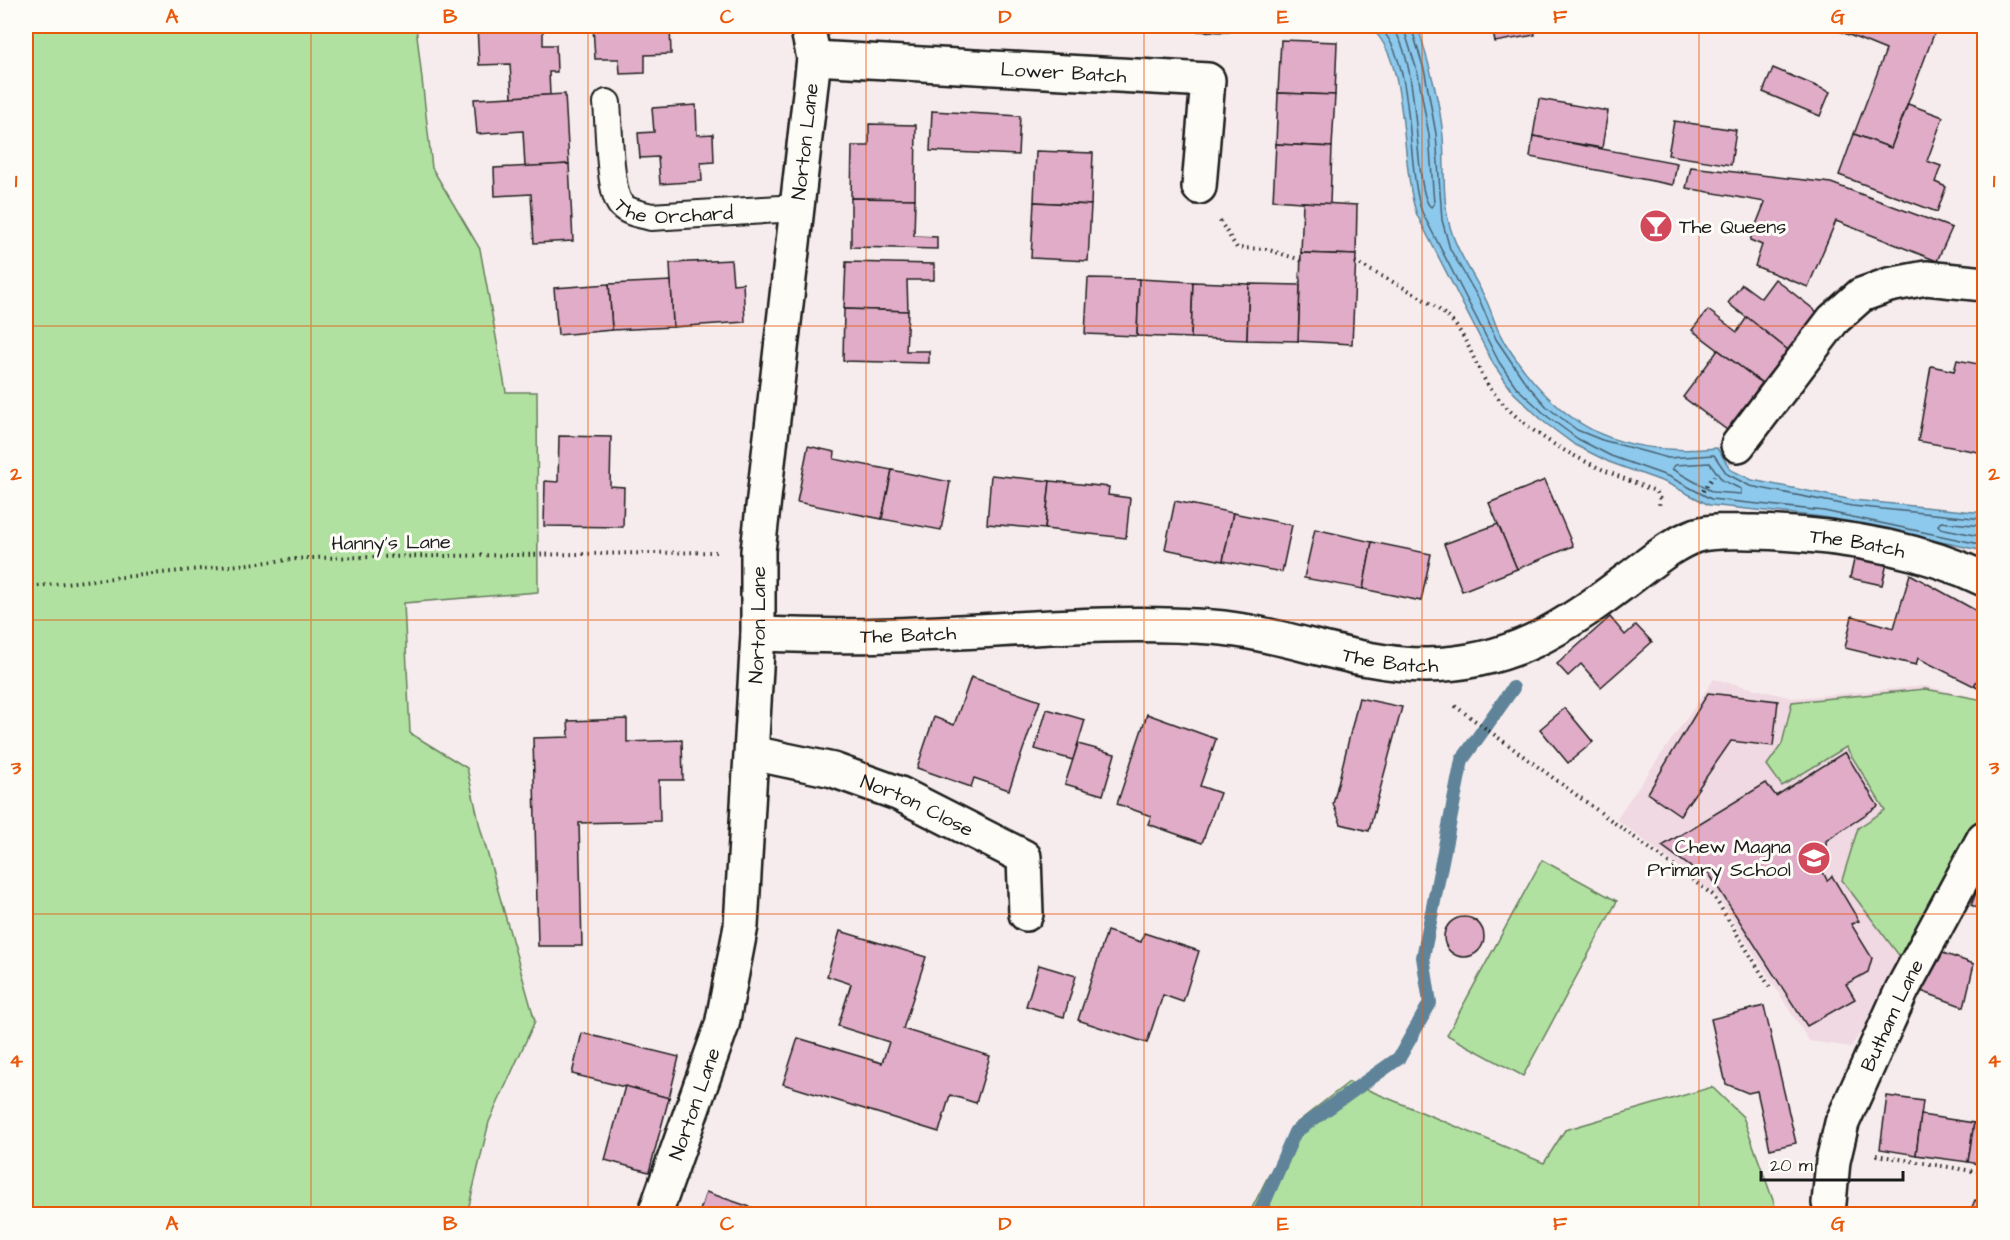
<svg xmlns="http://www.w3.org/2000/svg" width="2010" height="1240" font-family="'Architects Daughter',sans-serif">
<rect width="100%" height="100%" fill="#f7eced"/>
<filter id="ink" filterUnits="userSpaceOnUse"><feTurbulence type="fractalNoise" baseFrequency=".0167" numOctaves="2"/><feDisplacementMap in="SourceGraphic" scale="12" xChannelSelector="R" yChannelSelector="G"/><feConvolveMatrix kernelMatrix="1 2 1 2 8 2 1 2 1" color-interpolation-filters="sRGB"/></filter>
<g filter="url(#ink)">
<path fill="#f0d9e2" d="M1714,679L1793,698L1925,686L1984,699V812L1895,980L1851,1047L1809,1041L1718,897L1616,819Z"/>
<g fill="#b1e1a0" stroke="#667e5e" stroke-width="1.5">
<path d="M26,26H416L432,168L480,249L506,392H537L538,592L404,603L410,733L467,768L480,827L535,1021L489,1122L467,1214H26Z"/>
<path d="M1925,689L1984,700V808L1901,958L1842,880L1858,828L1885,810L1846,747L1782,786L1767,765L1782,744L1792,702Z"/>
<path d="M1542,860L1617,901L1523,1076L1447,1035Z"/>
<path d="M1349,1082L1544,1163L1565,1130L1712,1087L1743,1117L1778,1214H1249L1294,1125Z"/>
</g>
<path fill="#8cc9ed" stroke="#5f8499" stroke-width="1.5" d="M1368,26H1415L1419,30C1429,65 1440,101 1443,137C1445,164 1442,196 1449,223C1456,252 1473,273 1486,300C1492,312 1495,326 1502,338C1556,425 1614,458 1717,448L1731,470L1752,480L1853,500L1984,513V551L1823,517L1709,505L1667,483L1609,462L1575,445L1544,422L1513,392L1494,365L1417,215C1399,165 1411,55 1368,26Z"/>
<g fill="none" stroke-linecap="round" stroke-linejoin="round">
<g stroke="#496170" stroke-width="1.5">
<path d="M1378,26C1417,60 1405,163 1422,212L1499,362L1517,388L1548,417L1578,439L1611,456L1670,477L1711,499L1824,511L1984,545"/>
<path d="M1390,26C1423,55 1412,194 1431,207L1434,204L1429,135L1418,74L1403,26"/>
<path d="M1411,26L1425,73L1436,134L1442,220L1450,249L1480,301L1496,339L1525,382L1547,407L1577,430L1602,440L1668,458L1714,455L1727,474L1750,486L1852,506L1984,519"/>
<path d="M1710,463L1722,480L1741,489V494L1713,492L1672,469L1675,465Z"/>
<path d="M1984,526L1941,522L1938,525L1940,528L1984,537"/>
</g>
<path stroke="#5f8499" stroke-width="14" d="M1259,1214L1295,1132L1399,1058L1430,1003L1423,957L1462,760L1513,688"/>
</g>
<g fill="#e0acc7" stroke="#1c1c1c" stroke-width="1.5">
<path d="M477,26H543V45H556L557,72H549L550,95L512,97L510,64L479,65Z"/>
<path d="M593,26H670L671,54L645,55V73L620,74L619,59H595Z"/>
<path d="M1191,26H1230L1229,32L1191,31Z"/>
<path d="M1492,26H1534L1535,35L1495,42Z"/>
<path d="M1827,26H1937L1891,148L1854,134L1886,50Z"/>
<path d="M1281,40L1337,42L1335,95L1278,93Z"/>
<path d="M1773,68L1830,92L1820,116L1763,92Z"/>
<path d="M1278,93L1335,95L1332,147L1276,144Z"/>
<path d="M565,94L569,164L525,167L523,131L477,134L474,99Z"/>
<path d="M1539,99L1608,111L1602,148L1533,136Z"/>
<path d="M1908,104L1943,117L1927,161L1941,166L1935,182L1946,187L1937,212L1839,175L1854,134L1891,148Z"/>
<path d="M696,105L697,135L713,134L714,162L701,163L702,181L660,184L658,157L640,158L638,133L654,132L652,108Z"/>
<path d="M932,111L1020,116L1018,155L930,151Z"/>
<path d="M1674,121L1736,130L1731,165L1668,155Z"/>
<path d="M869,124L916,125L915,199L851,198L852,146H869Z"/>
<path d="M1533,136L1677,163L1673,185L1530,157Z"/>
<path d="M1276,144L1332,147L1330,204L1273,200Z"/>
<path d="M1036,151L1093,153L1091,205L1034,202Z"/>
<path d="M569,164L573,241L534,243L531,194L495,196L494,168Z"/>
<path d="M1691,167L1831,183L1952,228L1937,261L1836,221L1808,287L1755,266L1762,245L1750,240L1765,202L1686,188Z"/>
<path d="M851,198L915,199L914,236L937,237V249L851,247Z"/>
<path d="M1034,202L1091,205L1088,261L1031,258Z"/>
<path d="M1303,202L1357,205L1356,255L1301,253Z"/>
<path d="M1301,253L1356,255L1352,344L1298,341Z"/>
<path d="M731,260L733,284L743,283L745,322L673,327L670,263Z"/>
<path d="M846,262L934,264V280H907L908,311L844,309Z"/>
<path d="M1088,278L1139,279L1137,336L1085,334Z"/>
<path d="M1139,279L1193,282L1191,338L1137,336Z"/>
<path d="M1775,279L1817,312L1788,350L1728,303L1742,284L1761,298Z"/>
<path d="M671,281L673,327L612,330L609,284Z"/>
<path d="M1193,282L1249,284L1247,340L1191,338Z"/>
<path d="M609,284L612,330L558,335L554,288Z"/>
<path d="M1249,284L1300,285L1298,341L1247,340Z"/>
<path d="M844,309L908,311L906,351H929V363L843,361Z"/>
<path d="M1708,310L1737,332L1747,317L1788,350L1762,383L1692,330Z"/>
<path d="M1718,350L1762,383L1727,430L1683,397Z"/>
<path d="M1957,360L1984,365V453L1918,441L1931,366L1954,371Z"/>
<path d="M559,436L611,437L610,486L624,487L623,527L544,526L545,481L558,482Z"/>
<path d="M808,446L835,452L834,459L892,470L882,519L797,502Z"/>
<path d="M892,470L950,482L941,530L882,519Z"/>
<path d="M991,475L1050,481L1045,529L987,524Z"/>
<path d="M1545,480L1573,546L1517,569L1489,503Z"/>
<path d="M1050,481L1109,487L1108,495L1130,498L1126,538L1045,529Z"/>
<path d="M1175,501L1233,513L1223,561L1165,549Z"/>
<path d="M1233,513L1292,525L1282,572L1223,561Z"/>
<path d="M1498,524L1517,569L1462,591L1444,544Z"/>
<path d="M1315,529L1372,542L1363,589L1304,578Z"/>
<path d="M1372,542L1431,554L1421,601L1363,589Z"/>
<path d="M1856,551L1888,559L1882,585L1850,578Z"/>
<path d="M1910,574L1984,615V668L1974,686L1918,658L1916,665L1845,648L1852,616L1894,628Z"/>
<path d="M1610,617L1625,635L1636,625L1652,642L1601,687L1581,664L1568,676L1557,664Z"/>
<path d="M1984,668V692L1974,686Z"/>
<path d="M971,677L1040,701L1009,790L974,778L971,787L917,768L934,717L954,725Z"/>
<path d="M1708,693L1778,701L1773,746L1731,741L1680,815L1648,793Z"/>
<path d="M1359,698L1402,707L1369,831L1341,824L1333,804Z"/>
<path d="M1565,708L1593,742L1568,763L1540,729Z"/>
<path d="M1047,709L1085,720L1073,760L1035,749Z"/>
<path d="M1147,714L1216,739L1200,786L1220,793L1202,843L1148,824L1151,816L1117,804Z"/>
<path d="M627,719V742L682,740L683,780H659L660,821L579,823L582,946H538L533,738L569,737L568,721Z"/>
<path d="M1078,744L1115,754L1103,795L1065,784Z"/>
<path d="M1845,752L1878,806L1826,841L1827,861L1820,866L1827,880L1832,876L1859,921L1851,924L1872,958L1868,972L1846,984L1855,999L1807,1026L1706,869L1699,873L1662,846L1766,783L1776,796Z"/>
<path d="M1984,874V911L1971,905Z"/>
<circle cx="1464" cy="937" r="20"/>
<path d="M840,931L926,957L903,1029L990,1056L976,1103L950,1095L939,1132L783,1084L798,1038L882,1063L889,1042L838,1026L851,984L827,976Z"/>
<path d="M1107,931L1141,942L1144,933L1199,951L1183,1002L1163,995L1147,1043L1078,1020Z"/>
<path d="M1943,953L1974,964L1964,1007L1921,991Z"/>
<path d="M1039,965L1076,976L1064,1017L1026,1006Z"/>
<path d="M1764,1006L1796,1143L1770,1149L1757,1091L1748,1093L1726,1084L1711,1019Z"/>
<path d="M582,1033L679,1057L669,1098L572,1074Z"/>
<path d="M625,1086L669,1098L649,1172L605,1160Z"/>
<path d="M1887,1096L1923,1101L1916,1155L1880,1149Z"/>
<path d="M1921,1115L1974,1123L1968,1162L1916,1155Z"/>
<path d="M1974,1123L1984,1125V1165L1968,1162Z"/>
<path d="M706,1192L771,1214H699Z"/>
<path d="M1975,1200L1984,1204V1214H1969Z"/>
</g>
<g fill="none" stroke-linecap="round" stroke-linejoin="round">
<defs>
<g id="lane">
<path id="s1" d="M607,103C609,123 609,192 621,205C628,213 642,214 651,217L797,208"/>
</g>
<g id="street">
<path id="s2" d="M814,58L1208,80L1199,187"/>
<path d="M1738,445L1833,320L1861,295L1889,285L1926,278L1984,284"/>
<path id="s3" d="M758,634C803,635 848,637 893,635C999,632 1105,619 1212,627C1282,632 1354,665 1426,665C1511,664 1562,629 1627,580C1649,564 1671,544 1697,535C1715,530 1736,532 1754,532C1832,534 1914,546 1984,579"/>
<path id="s4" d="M752,753L833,770L900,794L1024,857L1026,914"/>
<path id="s5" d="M1829,1203L1833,1161L1842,1123L1902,990L1984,838"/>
<path id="s6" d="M655,1214L722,1025L741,926L758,634V551L814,58L807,26"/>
</g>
</defs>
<use href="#lane" stroke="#1c1c1c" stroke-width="30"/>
<use href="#street" stroke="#1c1c1c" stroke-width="38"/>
<g stroke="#1c1c1c" stroke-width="4" stroke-dasharray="1.5 4.5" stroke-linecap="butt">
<path d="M1220,221L1237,248L1266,249L1301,260"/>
<path d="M1355,262C1384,278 1416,292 1442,312C1469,332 1473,367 1493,392C1534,443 1596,468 1655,491L1660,499L1659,506"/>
<path d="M1703,491L1714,476"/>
<path d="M26,587L307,558L716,552"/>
<path d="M1455,706L1713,895L1771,989"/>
<path d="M1876,1155L1984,1173"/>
</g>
<use href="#lane" stroke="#fdfcf7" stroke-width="26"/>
<use href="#street" stroke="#fdfcf7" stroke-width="33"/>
</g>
</g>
<path fill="none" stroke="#e8590c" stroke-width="1.5" stroke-opacity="0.55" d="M311,26V1214M588,26V1214M866,26V1214M1144,26V1214M1422,26V1214M1699,26V1214M26,326H1984M26,620H1984M26,914H1984"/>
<defs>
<symbol id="bar-disc" viewBox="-11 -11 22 22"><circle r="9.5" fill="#d1495b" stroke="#fdfcf7"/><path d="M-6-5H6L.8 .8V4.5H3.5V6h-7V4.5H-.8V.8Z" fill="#fff"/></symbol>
<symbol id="school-disc" viewBox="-11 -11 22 22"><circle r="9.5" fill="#d1495b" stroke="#fdfcf7"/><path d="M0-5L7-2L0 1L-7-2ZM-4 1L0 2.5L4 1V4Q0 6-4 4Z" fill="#fff"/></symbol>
</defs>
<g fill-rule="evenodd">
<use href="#bar-disc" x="1637" y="207" width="38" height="38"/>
<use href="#school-disc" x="1795" y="839" width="38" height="38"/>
</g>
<g text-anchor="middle" stroke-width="6" stroke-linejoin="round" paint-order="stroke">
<g font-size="20" fill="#1c1c1c" stroke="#fdfcf7">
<text dy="7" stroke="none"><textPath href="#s2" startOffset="250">Lower Batch</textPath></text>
<text dy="7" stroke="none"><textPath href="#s6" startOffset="1089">Norton Lane</textPath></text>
<text dy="7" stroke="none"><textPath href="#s1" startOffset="159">The Orchard</textPath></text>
<text transform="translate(391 542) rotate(-1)" y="7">Hanny's Lane</text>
<text dy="7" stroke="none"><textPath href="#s3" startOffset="1140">The Batch</textPath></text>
<text dy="7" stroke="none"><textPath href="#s6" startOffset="603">Norton Lane</textPath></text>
<text dy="7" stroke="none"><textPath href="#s3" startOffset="150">The Batch</textPath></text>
<text dy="7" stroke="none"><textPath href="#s3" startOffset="636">The Batch</textPath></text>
<text dy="7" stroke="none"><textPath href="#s4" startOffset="174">Norton Close</textPath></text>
<text dy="7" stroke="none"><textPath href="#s5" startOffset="200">Butham Lane</textPath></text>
<text dy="7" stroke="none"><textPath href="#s6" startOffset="117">Norton Lane</textPath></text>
</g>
<g font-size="20" fill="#1c1c1c" stroke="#fdfcf7" text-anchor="start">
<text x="1679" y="233">The Queens</text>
<text x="1791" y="853" text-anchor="end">Chew Magna<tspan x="1791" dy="23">Primary School</tspan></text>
</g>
</g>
<rect width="2010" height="1240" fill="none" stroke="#fdfcf7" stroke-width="66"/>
<path d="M1761 1171v9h142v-9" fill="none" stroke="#1c1c1c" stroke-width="3"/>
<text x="1770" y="1171" font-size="18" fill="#1c1c1c" stroke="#fdfcf7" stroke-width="4.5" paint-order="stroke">20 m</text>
<rect x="33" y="33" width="1944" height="1174" fill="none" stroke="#e8590c" stroke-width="2"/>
<g font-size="20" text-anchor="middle" font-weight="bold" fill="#e8590c">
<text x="172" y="23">A</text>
<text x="450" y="23">B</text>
<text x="727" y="23">C</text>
<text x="1005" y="23">D</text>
<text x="1283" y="23">E</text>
<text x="1560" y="23">F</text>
<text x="1838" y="23">G</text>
<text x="16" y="187">1</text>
<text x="1994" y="187">1</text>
<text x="16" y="480">2</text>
<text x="1994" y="480">2</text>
<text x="16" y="774">3</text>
<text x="1994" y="774">3</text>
<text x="16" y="1067">4</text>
<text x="1994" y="1067">4</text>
<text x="172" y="1230">A</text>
<text x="450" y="1230">B</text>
<text x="727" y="1230">C</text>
<text x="1005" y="1230">D</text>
<text x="1283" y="1230">E</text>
<text x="1560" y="1230">F</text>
<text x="1838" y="1230">G</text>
</g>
</svg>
